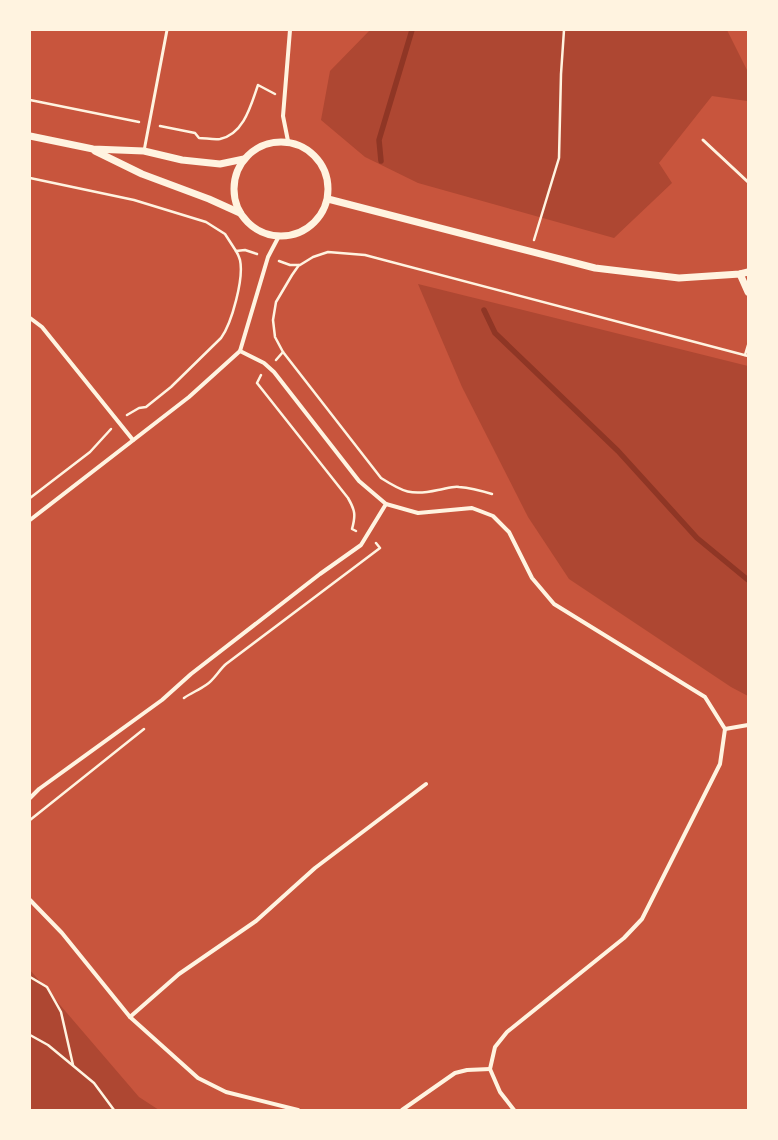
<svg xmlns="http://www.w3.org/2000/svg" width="778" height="1140" font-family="'Open Sans',sans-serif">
<rect width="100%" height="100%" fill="#c8553d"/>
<g fill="#ae4732">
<path d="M370,30H727L748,72V100L747,101L712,96L659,163L672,183L614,238L418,183L365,157L321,120L330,71Z"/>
<path d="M418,284L748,366V696L731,687L569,579L528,517L462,387Z"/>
<path d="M30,970L139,1097L159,1110H30Z"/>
</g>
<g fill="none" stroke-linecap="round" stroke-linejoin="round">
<g stroke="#8f3625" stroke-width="5.5">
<path d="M381,161L379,140L412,30"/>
<path d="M484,310L495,333L618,451L697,538L748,580"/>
</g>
<g stroke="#fff3e0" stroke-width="2.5">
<path d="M30,100L139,122"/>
<path d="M160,126L195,133L199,138C205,138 214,140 220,139C244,134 251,105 258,85L275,94"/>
<path d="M30,178L134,200L206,222L225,234L236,251L245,250L257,254"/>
<path d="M534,240L559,158L561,74L564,30"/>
<path d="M279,261L290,265H300L313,257L328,252L365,255L748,356"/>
<path d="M299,265L292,275L276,302L273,320L275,337L283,352L381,478C403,492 411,496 438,490C445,489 453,486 459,487C471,488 482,491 492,494"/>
<path d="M745,355L748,345"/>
<path d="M276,360L283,352"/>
<path d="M261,375L257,383L348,498C355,510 356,515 352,529L356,531"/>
<path d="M127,415L139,408L146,407L171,387L221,338C232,323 244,278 240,260C239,257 238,254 236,251"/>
<path d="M30,498L90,452L111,429"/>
<path d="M184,698C191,693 199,690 206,685C214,680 219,670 226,664L380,548L376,543"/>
<path d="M30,820L144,729"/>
<path d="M30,977L47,987L61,1012L73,1065"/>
<path d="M30,1035L48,1045L94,1083L114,1110"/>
</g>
<g stroke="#fff3e0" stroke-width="3">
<path d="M703,140L748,182"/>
<path d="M144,151L167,30"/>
</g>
<g stroke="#fff3e0" stroke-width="4">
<path d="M288,141L283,116L290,30"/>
<path d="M30,318L42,327L133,440"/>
<path d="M240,351L264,363L274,372L359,481L386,504L418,513L472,508L493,516L509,532L532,578L554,604L705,697L725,729L720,764L642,919L624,938L507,1032L495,1047L490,1069L500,1092L514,1110"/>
<path d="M30,520L189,397L240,351L268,257L279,236"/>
<path d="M725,729L748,725"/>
<path d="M30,798L39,789L162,700L191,674L320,574L361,545L386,504"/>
<path d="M30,900L62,933L130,1017L198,1078L226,1092L298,1110"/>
<path d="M130,1017L179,974L256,921L315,868L426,784"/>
<path d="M402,1110L455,1073L467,1070L490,1069"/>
</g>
<g stroke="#fff3e0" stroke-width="7">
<path d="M30,136L93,149L144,151L182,160L220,164L244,159"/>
<circle cx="281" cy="189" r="47"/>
<path d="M95,151L142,174L209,199L240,213"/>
<path d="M328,199L595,268L679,278L740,274L748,272"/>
<path d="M740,274L748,292"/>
</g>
</g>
<rect width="778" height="1140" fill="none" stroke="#fff3e0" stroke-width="62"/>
</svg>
